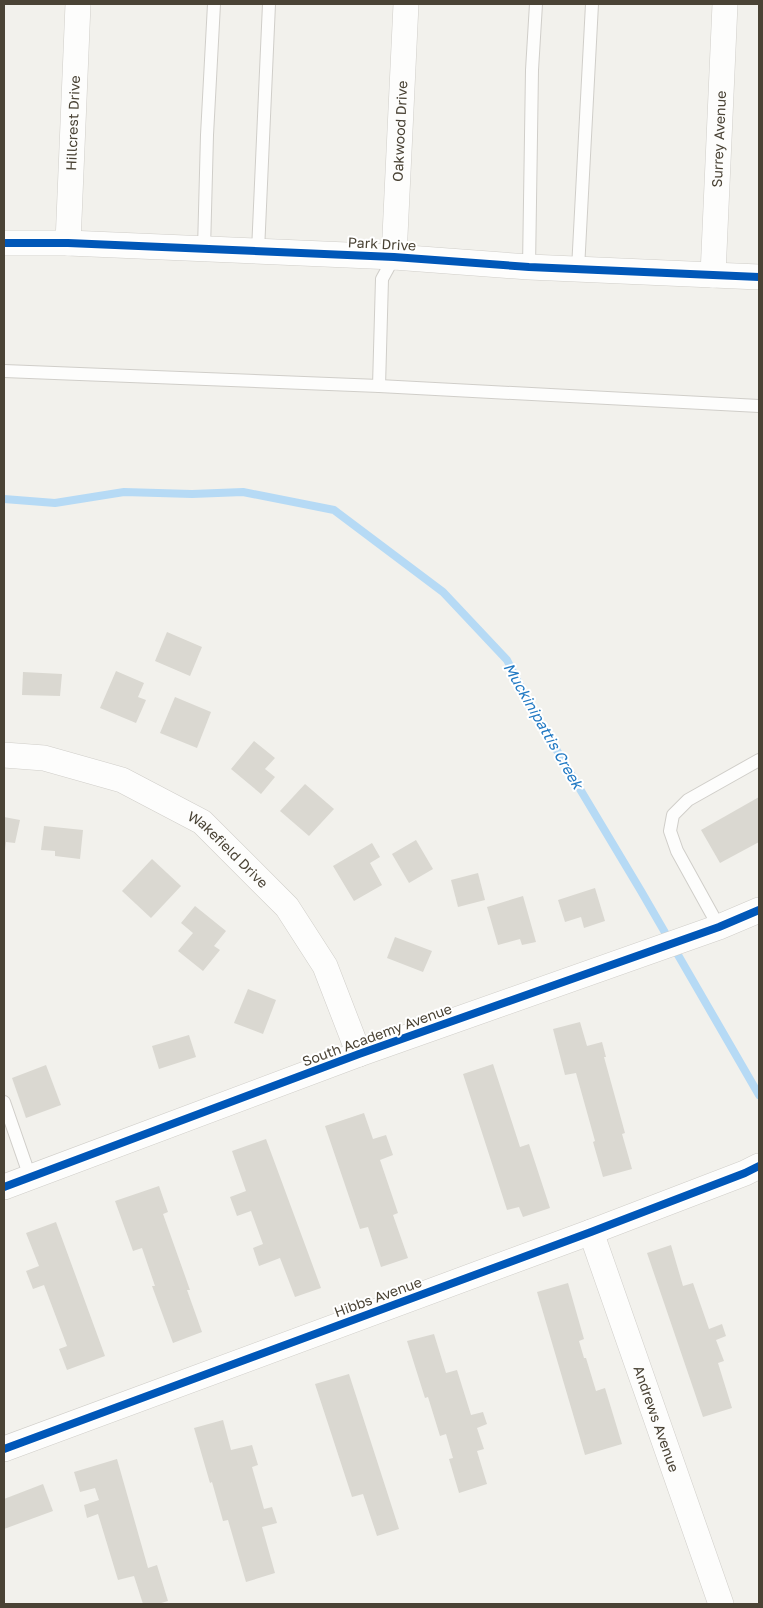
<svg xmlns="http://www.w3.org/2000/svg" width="763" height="1608" font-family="'Golos Text',sans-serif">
<rect width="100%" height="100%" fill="#f2f1ec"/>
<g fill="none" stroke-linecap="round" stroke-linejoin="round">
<path stroke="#b6daf5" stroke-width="8" d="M4,499L55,503L124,492L192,494L243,492L334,510L443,592L507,660L532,709L641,891L759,1095"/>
</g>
<g fill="#dad8d1">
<path d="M167,632L202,647L190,676L155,661Z"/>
<path d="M116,671L144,683L138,697L146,700L136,723L100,708Z"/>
<path d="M23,672L62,674L60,696L22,695Z"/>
<path d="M175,697L211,712L197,748L160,733Z"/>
<path d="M254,741L275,758L265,769L275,777L261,794L231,769Z"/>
<path d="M305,784L334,809L309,836L280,811Z"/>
<path d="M759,797V842L720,863L701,830Z"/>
<path d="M4,817L20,820L15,843L6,842L5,850Z"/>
<path d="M44,826L83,830L80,859L55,856V851L41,850Z"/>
<path d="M416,840L433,869L409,883L392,854Z"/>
<path d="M372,843L380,857L370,863L382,885L354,901L333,866Z"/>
<path d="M152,859L181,886L151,918L122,891Z"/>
<path d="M478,873L485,900L458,907L451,880Z"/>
<path d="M595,888L605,921L584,928L581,917L565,922L558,900Z"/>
<path d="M523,896L536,942L522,945L520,939L498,945L487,907Z"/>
<path d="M195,906L226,931L214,946L220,950L203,971L178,951L193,933L181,923Z"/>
<path d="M395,937L432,951L423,972L387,958Z"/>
<path d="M248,989L276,1000L263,1034L234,1023Z"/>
<path d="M580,1022L587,1046L602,1042L606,1057H604L625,1133L622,1134L632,1169L603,1177L593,1142L595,1141L576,1073L565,1075L553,1029Z"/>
<path d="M189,1035L196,1057L159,1069L152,1046Z"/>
<path d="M493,1064L520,1147L529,1144L550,1208L523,1217L519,1207L507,1210L463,1074Z"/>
<path d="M46,1065L61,1105L26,1118L12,1078Z"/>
<path d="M364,1113L373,1139L386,1135L393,1155L380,1160L398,1213L393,1215L408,1258L381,1267L368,1227L360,1229L325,1126Z"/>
<path d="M266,1139L321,1288L295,1297L280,1258L259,1266L253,1248L263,1244L251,1211L237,1216L230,1197L246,1191L232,1151Z"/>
<path d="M159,1186L168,1212L163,1214L190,1290H187L202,1332L173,1343L152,1286H155L142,1248L133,1251L115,1201Z"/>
<path d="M56,1222L105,1356L67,1370L59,1349L67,1346L44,1285L33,1289L26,1271L39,1266L26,1233Z"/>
<path d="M671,1245L683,1286L693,1283L709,1329L722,1324L726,1336L716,1340L724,1361L718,1363L732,1408L703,1417L647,1253Z"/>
<path d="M568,1283L584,1339L579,1341L584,1358H586L596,1391L605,1388L622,1444L585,1455L537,1292Z"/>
<path d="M434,1334L446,1373L457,1370L471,1415L483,1412L487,1424L477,1428L484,1449L477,1451L487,1484L459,1493L449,1459L453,1458L446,1434L440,1436L428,1397L425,1398L407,1341Z"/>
<path d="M349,1374L399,1529L377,1536L363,1494L352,1497L315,1384Z"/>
<path d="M223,1420L231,1450L252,1445L258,1465L252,1467L264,1509L272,1507L277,1523L262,1527L275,1573L246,1582L228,1520L223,1521L212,1482L210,1483L194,1428Z"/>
<path d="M117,1459L148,1568L157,1565L168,1601L158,1604H143L134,1576L118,1580L98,1514L87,1518L84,1505L99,1500L95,1488L80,1492L74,1472Z"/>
<path d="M43,1484L53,1511L4,1529V1499Z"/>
</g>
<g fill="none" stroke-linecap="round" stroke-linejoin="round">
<defs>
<g id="service">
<path d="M204,249L207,135L214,4"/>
<path d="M258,251L269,4"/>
<path d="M529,267L532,70L536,4"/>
<path d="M578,269L592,4"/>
<path d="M4,371L379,386L759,406"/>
<path d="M379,386L382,279L394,257"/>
<path d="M719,927L677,851L670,831L673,815L688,800L759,760"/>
<path d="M4,1102L30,1177"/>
</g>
<g id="minor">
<path d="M4,243H68L394,257L529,267L759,277"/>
<path id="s1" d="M68,243L78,4"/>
<path id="s2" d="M394,257L406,4"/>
<path id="s3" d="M713,275L725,4"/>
<path id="s4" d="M4,755L44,758L122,780L202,822L287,907L325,966L359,1054"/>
<path d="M4,1187L359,1054L719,927L759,910"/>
<path id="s5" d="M591,1232L721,1604"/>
<path d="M4,1449L591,1232L745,1173L759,1166"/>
</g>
</defs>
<use href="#service" stroke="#d0cec9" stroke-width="14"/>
<use href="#minor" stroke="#d0cec9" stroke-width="26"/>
<use href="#service" stroke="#fdfdfc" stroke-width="12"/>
<use href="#minor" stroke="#fdfdfc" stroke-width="25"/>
<defs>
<g id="cycleway">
<path d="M4,243H68L394,257L529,267L759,277"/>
<path d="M4,1187L359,1054L719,927L759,910"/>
<path d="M4,1449L591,1232L745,1173L759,1166"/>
</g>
</defs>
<use href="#cycleway" stroke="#fff" stroke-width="11"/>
<use href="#cycleway" stroke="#0057b8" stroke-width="8"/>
</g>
<g text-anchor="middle" stroke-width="4" stroke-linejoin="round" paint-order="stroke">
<g font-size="14" fill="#4a4335" stroke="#fff">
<text dy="5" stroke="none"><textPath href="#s1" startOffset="120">Hillcrest Drive</textPath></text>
<text dy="5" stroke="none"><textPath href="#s2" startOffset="126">Oakwood Drive</textPath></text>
<text dy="5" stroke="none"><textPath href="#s3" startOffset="136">Surrey Avenue</textPath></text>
<text transform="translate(382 244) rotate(3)" y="5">Park Drive</text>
<text dy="5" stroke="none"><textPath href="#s4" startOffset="249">Wakefield Drive</textPath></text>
<text transform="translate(377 1035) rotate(-20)" y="5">South Academy Avenue</text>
<text transform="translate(378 1297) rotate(-20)" y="5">Hibbs Avenue</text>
<text dy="5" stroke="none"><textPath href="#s5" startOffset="198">Andrews Avenue</textPath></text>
</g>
<g font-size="15" font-style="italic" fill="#2179c3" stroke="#fff">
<text transform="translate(543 726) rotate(60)" y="5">Muckinipattis Creek</text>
</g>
</g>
<rect width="763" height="1608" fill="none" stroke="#4a4335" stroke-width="10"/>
</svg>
